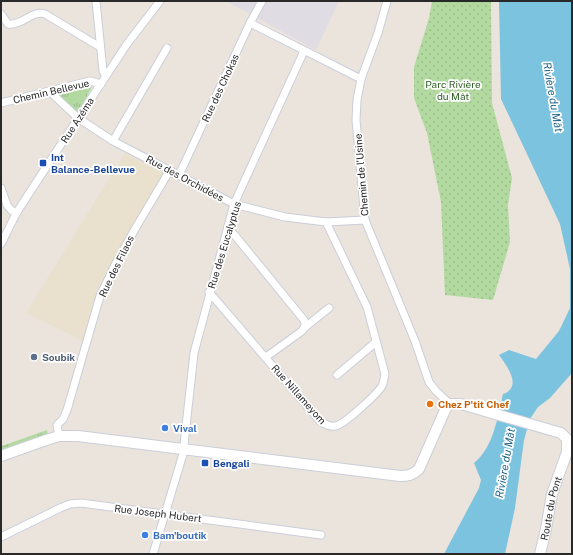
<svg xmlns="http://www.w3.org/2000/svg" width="573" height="555" font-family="'Public Sans',sans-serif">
<defs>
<pattern id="grass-tufts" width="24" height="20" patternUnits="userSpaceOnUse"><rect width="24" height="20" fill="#b2daa0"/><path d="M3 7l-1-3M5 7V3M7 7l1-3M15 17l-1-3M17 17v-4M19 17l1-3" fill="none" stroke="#99bb8a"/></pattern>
<pattern id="park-dots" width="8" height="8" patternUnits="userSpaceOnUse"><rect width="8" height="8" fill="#b2daa0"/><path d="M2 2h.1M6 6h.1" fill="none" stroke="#99bb8a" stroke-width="1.8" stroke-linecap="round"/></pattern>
</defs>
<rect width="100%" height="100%" fill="#eae4dd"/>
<path fill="#dfdde3" d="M226,1H339L316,50Z"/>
<path fill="#e9e1ce" d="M125,153L165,173L97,290L83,341L26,313Z"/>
<g fill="url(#grass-tufts)">
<path d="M92,87L78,112L59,95Z"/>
<path d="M47,430L48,434L1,450V444L2,446Z"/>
</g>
<path fill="url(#park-dots)" d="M432,1H491L492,103L512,178L508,205L510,242L493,300L445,295L441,202L427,133L414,98V67L429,18Z"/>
<path fill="#7cc3df" d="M499,1H572V373L550,398L538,407L530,419L524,440L515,508L505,554H444L479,488L481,480L474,463C493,448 498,417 503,394C523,387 507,366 499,355L509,350L536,359L559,331L570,308V269L560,224L501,99Z"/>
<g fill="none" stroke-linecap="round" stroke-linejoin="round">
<defs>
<g id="minor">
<path d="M96,1L103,71L106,76"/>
<path d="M387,1L378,33L361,79L357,100L356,120L365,220L415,341L429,382L436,391L450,404"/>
<path d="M1,14L8,24C23,26 31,10 45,14L100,47"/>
<path d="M250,23L361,79"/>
<path d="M49,91L78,118L113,141L234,204L285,217L326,222L365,220"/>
<path d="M1,103L90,81L101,84"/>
<path d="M113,141L167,48"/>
<path d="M179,175L250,23L262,1"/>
<path d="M1,188L7,205L12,211L17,212"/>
<path d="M228,227L304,320C306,325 305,327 302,331L266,357"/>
<path d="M1,244L17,212L58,149L127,44L160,1"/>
<path d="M209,292L320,421C325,424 329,427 335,426C344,425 377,394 382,386C384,382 384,378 385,374L367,307L326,222"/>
<path d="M304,328L329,308"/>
<path d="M337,375L376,342"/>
<path d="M59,436L57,425L63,419L67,410L100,296L115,265L135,229L170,170"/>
<path d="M1,537L60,508L70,504L81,503L321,535"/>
<path d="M153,554L183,454L194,353L234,204L304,51"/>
</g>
<g id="secondary">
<path d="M1,456L46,440L59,436H78L400,476C408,476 413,475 419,469L446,408L450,404H461L561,433L567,439"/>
<path id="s1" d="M540,554L546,529L552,494L567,452V439"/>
</g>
</defs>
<use href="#minor" stroke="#cbced9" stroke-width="9"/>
<use href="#secondary" stroke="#cbced9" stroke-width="12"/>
<use href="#minor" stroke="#fff" stroke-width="7"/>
<use href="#secondary" stroke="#fff" stroke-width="10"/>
</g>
<g fill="#1a4fb4" stroke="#fff" stroke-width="1.5">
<rect x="39" y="159" width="8" height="8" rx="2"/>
<rect x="201" y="459" width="8" height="8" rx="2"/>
</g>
<circle fill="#5c6f8a" stroke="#fff" stroke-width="1.5" cx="34" cy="357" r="4"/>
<circle fill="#e8710a" stroke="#fff" stroke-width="1.5" cx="430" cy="404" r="4"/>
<g fill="#3f7fe0" stroke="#fff" stroke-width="1.5">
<circle cx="165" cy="428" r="4"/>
<circle cx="145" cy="535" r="4"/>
</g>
<g text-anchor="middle" stroke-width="3.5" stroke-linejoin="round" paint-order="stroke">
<g font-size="10" fill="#2d5d22" stroke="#fff">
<text x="453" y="88">Parc Rivière<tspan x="453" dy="12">du Mât</tspan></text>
</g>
<g font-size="10" fill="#292929" stroke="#fff">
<text transform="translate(220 88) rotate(-65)" y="4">Rue des Chokas</text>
<text transform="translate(51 91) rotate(-13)" y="4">Chemin Bellevue</text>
<text transform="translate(77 120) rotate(-57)" y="4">Rue Azéma</text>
<text transform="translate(361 175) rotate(-95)" y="4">Chemin de l'Usine</text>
<text transform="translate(185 178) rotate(28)" y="4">Rue des Orchidées</text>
<text transform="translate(224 245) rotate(-73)" y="4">Rue des Eucalyptus</text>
<text transform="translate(116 266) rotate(-64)" y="4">Rue des Filaos</text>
<text transform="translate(299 394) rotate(48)" y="4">Rue Nillameyom</text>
<text dy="4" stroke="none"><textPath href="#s1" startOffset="47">Route du Pont</textPath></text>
<text transform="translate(158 513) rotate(7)" y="4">Rue Joseph Hubert</text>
</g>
<g font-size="10" font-weight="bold" fill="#164399" stroke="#fff" text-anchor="start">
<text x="51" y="161">Int<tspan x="51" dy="12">Balance-Bellevue</tspan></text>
<text x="213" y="467">Bengali</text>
</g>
<g font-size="10" font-weight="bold" fill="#4e5e75" stroke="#fff" text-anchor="start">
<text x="42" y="361">Soubik</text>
</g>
<g font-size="10" font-weight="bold" fill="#c56008" stroke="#fff" text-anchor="start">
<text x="438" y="408">Chez P'tit Chef</text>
</g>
<g font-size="10" font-weight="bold" fill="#366cbe" stroke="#fff" text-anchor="start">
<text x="173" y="432">Vival</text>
<text x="153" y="539">Bam'boutik</text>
</g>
<g font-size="11" font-style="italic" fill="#1d6289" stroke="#fff">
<text transform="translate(553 97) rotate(80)" y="4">Rivière du Mât</text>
<text transform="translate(505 463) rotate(-80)" y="4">Rivière du Mât</text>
</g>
</g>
<rect width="573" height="555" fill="none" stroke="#292929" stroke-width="4"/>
</svg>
